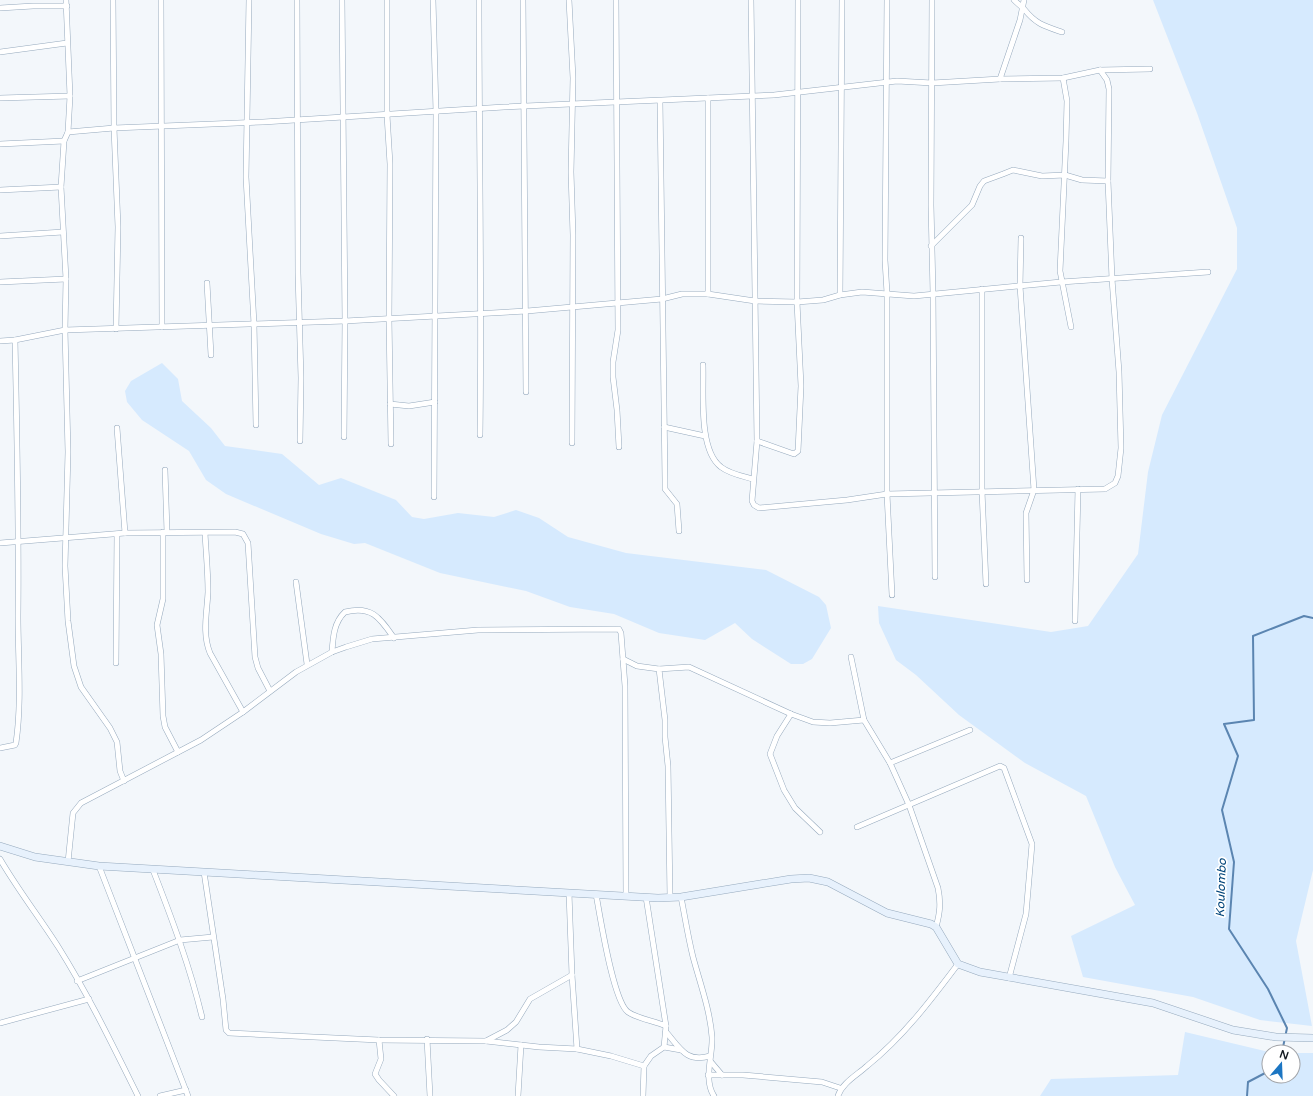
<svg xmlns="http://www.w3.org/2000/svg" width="1313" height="1096" font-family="'Varela Round',sans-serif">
<rect width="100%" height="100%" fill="#f3f7fb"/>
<g fill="#d6eafe">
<path d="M1153,0H1313V870L1296,941L1312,1026L1260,1020L1193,997L1083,977L1071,936L1135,905L1115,867L1086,796L1025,763L959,715L916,675L896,660L879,623L878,606L1051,632L1088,626L1138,554L1148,472L1162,415L1237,269V228L1197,113Z"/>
<path d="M162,363L178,379L182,401L211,428L225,446L282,454L319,485L341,478L396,500L412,517L424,519L458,513L494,517L516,510L539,518L568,537L626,553L766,570L819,597L826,605L831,628L812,659L803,664H791L752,639L735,623L705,640L659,633L614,614L570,607L526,591L440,573L365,543L354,544L321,534L226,494L206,480L189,451L142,420L127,402L125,391L131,381Z"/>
<path d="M1185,1032L1269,1052V1076H1293V1053H1313V1096H1040L1051,1079L1178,1075Z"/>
</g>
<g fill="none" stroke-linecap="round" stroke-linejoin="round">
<g stroke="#5b85b1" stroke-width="2">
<path d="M1282,1052L1287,1028L1268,989L1229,929L1234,862L1222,810L1238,756L1224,724L1254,720L1253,636L1304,616L1313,618"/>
<path d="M1247,1096L1248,1082L1269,1071"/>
</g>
<defs>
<g id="street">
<path d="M66,0L70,96L68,132L64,141L61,187L66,279L65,330L68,452L65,566L68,621L74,666L81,687L110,728L117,742L120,771L124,781"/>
<path d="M113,0L114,128L118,227L116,329"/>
<path d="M161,0L162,327"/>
<path d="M249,0L246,177L254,324L256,425"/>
<path d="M297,0L298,273L301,378L300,441"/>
<path d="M342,0L345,321L344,437"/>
<path d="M387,0V115L390,164L389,319L391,444"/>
<path d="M433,0L436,112L434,497"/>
<path d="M479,0C479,145 482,290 480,435"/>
<path d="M523,0L526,392"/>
<path d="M569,0L573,78L571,172L573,235L572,443"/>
<path d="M616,0L618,330L613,362V377L617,410L619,447"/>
<path d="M751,0L757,441L752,501L754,505L759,508L847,500L887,494L1105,489L1115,483L1118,476L1121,448L1119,372L1112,279L1108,181L1109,89L1107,80L1100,70"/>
<path d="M887,0L885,260L887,293V494L892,595"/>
<path d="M932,0L931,205L933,293L935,577"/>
<path d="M1014,0C1017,3 1021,6 1024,9C1036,24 1044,26 1062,32"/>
<path d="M0,8L33,6H67"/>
<path d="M0,52L67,43"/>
<path d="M1063,78L1067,101L1066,141L1060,271L1071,327"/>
<path d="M1000,79L1020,20L1024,0"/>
<path d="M0,98L70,96"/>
<path d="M708,98V294"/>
<path d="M660,101L665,480V489L677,504L679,531"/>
<path d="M68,132L114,128L263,122L504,107L774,95L897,81L932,83L1000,79L1063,78L1100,70L1150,69"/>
<path d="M0,144L64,141"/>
<path d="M0,190L61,187"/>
<path d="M0,236L63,232"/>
<path d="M1021,238L1020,286L1034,490L1026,513L1027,580"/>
<path d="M931,246L972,205L980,186L984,181L1003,174L1013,170L1042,176L1065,175L1082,180L1108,181"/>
<path d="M0,282L66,279"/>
<path d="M207,283L211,355"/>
<path d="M982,289V491L986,584"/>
<path d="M840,295L842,0"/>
<path d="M15,340L65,330L345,321L527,311L662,299L682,294H708L755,301L797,302L823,300L840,295L862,292L914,296L1061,282L1208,272"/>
<path d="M0,341L15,340C17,432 19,524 18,616C18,659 22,701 16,743L15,745L0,748"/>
<path d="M703,365C704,392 698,450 721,467C730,474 742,476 753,479"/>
<path d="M390,404L409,406L435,402"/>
<path d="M664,427L705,436"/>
<path d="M117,428L125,533"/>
<path d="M757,441L794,454L798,451L801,386L797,302L798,0"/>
<path d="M165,470L167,532"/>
<path d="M163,532V599L157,625L161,654L163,716L165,727L178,752"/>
<path d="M205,533C206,552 208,572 208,592C207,613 202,633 210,653L243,712"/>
<path d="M0,543L125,533L235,532L243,534L248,543L255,657L258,668L270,691"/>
<path d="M296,582L307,664"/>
<path d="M1075,621L1078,489"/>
<path d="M332,652C333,637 334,622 345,612C372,605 380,618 394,638"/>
<path d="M851,657L864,720L890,763L909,805L938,888C941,903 940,913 936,927"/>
<path d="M623,659L637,666L659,669"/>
<path d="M116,663L117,534"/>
<path d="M791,714L777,736L770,754L784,790L795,808L820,832"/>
<path d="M890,763L970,730"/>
<path d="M857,827L1000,766L1004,768L1032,844L1026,914L1009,978"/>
<path d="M0,859C18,890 40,918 59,948C89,996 113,1046 138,1096"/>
<path d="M68,862L73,813L81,803L201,740L243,712L296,672L332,652L346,647L372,639L478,630L619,629L621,633L625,686L626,896"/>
<path d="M99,866L188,1096"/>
<path d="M153,870C172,919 190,967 202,1017"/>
<path d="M204,872L223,999L226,1030L229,1033L379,1040L486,1041L507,1030L516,1022L530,999L572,975"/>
<path d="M569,893L572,975L577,1049"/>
<path d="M596,894C600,916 613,1001 628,1012C638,1019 655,1021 666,1026"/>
<path d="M646,897L666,1026L664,1047"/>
<path d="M670,897L668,766L665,737V720L659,669L689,667L791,714L813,722L830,723L864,720"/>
<path d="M681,897C685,917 688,937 693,957C700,983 710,1010 712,1037C713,1056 703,1079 714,1096"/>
<path d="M77,981L180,940L213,937"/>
<path d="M0,1023L89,999"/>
<path d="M666,1032C680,1048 686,1063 710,1056"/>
<path d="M427,1039L430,1096"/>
<path d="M379,1040L381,1059L375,1074L379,1080L394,1096"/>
<path d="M486,1041L539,1047L577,1049L611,1056L644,1066L651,1056L664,1047L681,1050"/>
<path d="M711,1062L722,1075"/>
<path d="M708,1075H743L822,1082L840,1088"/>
<path d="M160,1096L186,1090"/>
<path d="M518,1096L521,1045"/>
<path d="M643,1096L644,1066"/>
<path d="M838,1096C842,1083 857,1075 867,1066C903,1037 931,1000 958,964"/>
</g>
<path id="secondary" d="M0,846L35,857L99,866L658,898L681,897L791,879L809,878L828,882L887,913L931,924L936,927L958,964L980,972L1153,1003L1233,1030L1276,1037L1313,1038"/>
</defs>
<use href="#street" stroke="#95a9bd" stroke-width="6"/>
<use href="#secondary" stroke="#95a9bd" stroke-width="8"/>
<use href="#street" stroke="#fff" stroke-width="5"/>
<use href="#secondary" stroke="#e7f1fc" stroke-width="7"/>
</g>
<g text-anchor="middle" stroke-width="3.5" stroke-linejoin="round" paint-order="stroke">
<g font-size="12" font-style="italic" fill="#02457a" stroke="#fff">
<text transform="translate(1221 888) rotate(-88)" y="4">Koulombo</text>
</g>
</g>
<g transform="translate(1281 1064) rotate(19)"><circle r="19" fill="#ffffff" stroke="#a1a3a7"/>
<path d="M0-3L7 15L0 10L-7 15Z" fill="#1c76c3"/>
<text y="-6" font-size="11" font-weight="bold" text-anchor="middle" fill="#131a22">N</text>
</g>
</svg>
